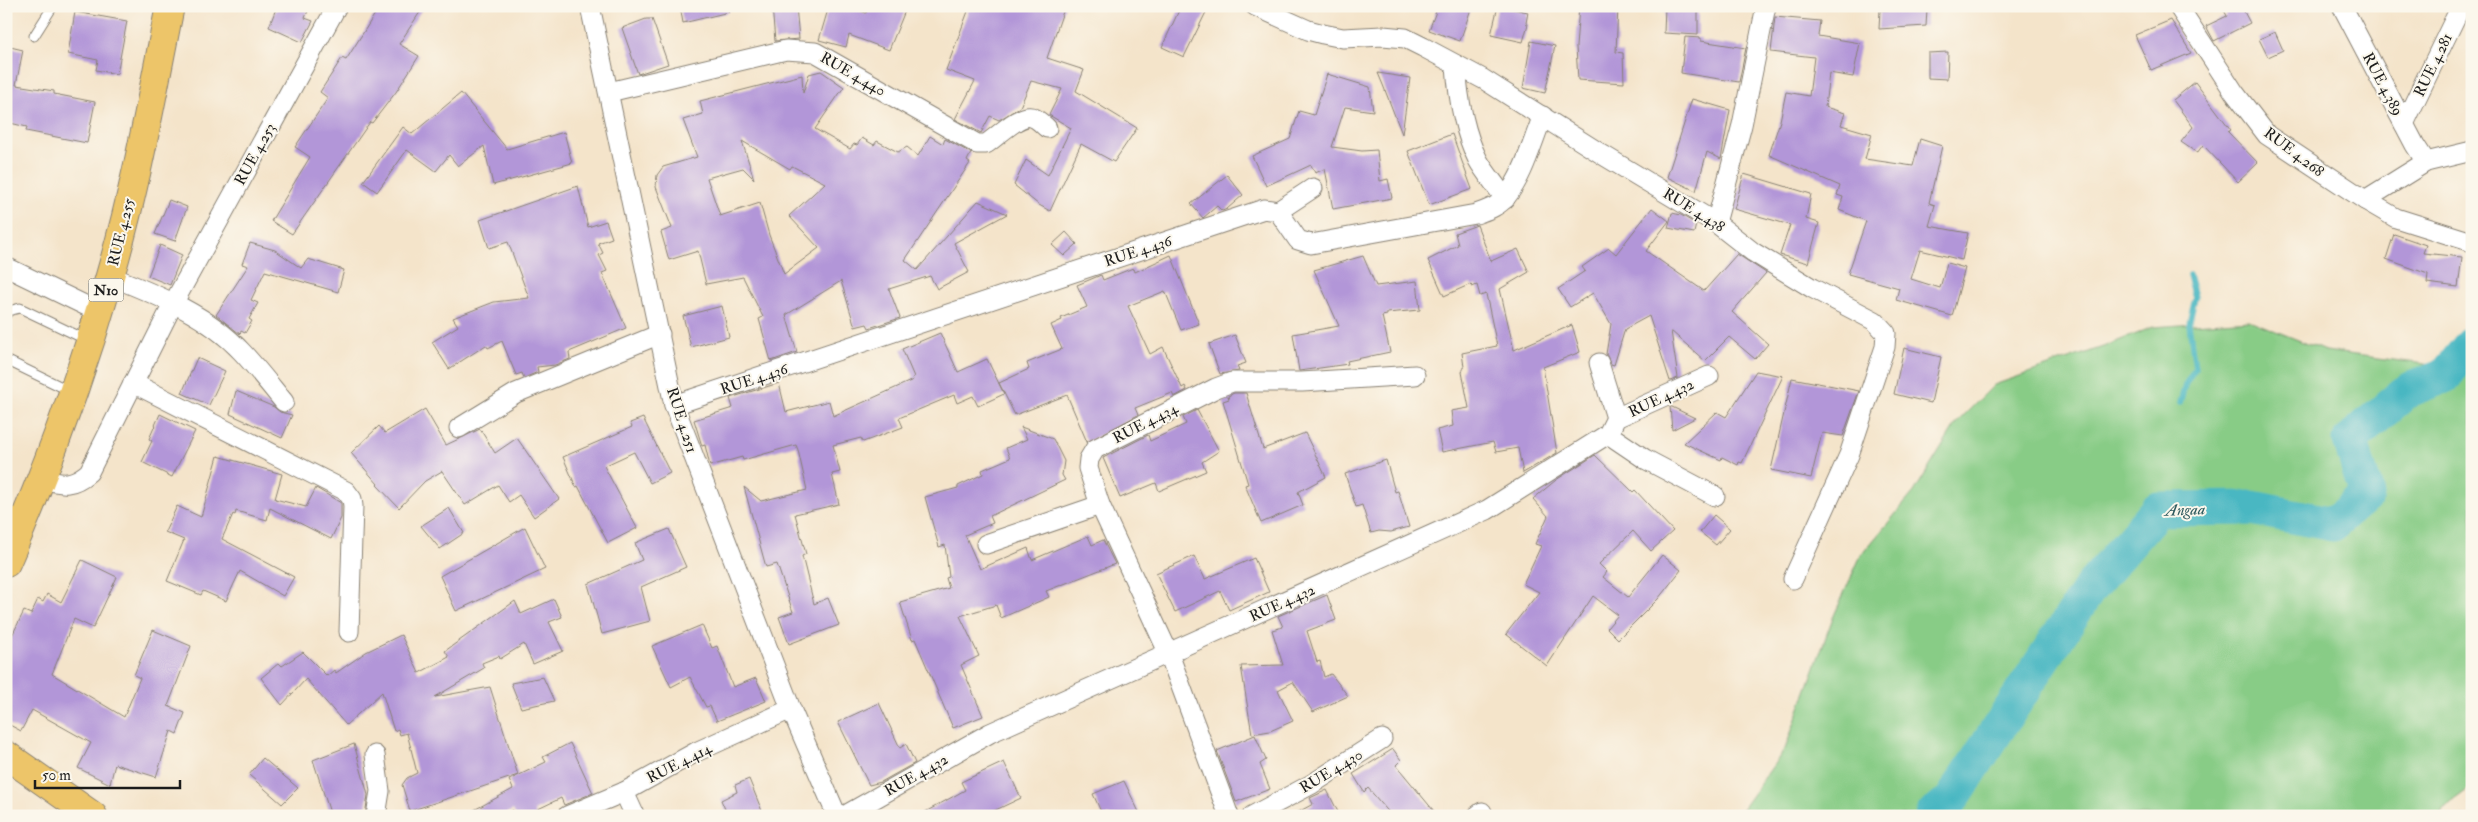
<svg xmlns="http://www.w3.org/2000/svg" width="2478" height="822" font-family="'IM FELL Double Pica',serif">
<rect width="100%" height="100%" fill="#fbf7ec"/>
<filter id="ink" filterUnits="userSpaceOnUse"><feTurbulence type="fractalNoise" baseFrequency=".02" numOctaves="2"/><feDisplacementMap in="SourceGraphic" scale="10" xChannelSelector="R" yChannelSelector="G"/><feConvolveMatrix kernelMatrix="1 2 1 2 8 2 1 2 1" color-interpolation-filters="sRGB"/></filter>
<filter id="wash" filterUnits="userSpaceOnUse"><feTurbulence type="fractalNoise" baseFrequency=".0096" numOctaves="4" result="noise"/><feDisplacementMap in="SourceGraphic" scale="20" xChannelSelector="R" yChannelSelector="G"/><feGaussianBlur stdDeviation="1.12" result="paint"/><feColorMatrix in="noise" values="0 0 0 0 0 0 0 0 0 0 0 0 0 0 0 0 0 1.4 0 .05"/><feComposite in="paint" operator="in"/></filter>
<g filter="url(#wash)">
<rect width="100%" height="100%" fill="#f4e4ca"/>
<path fill="#88cc86" stroke="#527451" d="M2249,320L2325,351L2432,365L2472,352V787L2443,809L2440,816H1737L1785,749L1832,620L1861,555L1914,492L1958,421L1994,385L2103,347L2153,327Z"/>
<g fill="none" stroke-linecap="round" stroke-linejoin="round">
<path stroke="#49b7c2" stroke-width="5.5" d="M2180,403L2185,385L2195,368L2189,324L2195,297L2189,275"/>
<path stroke="#49b7c2" stroke-width="35" d="M1932,816L1950,802L2090,588L2158,509L2252,508L2333,524L2367,495L2350,440L2408,390L2445,376L2472,343"/>
</g>
<g id="blocks">
<g fill="#b296d8" fill-rule="evenodd">
<path d="M277,6H310L305,18L313,21L302,42L269,27Z"/>
<path d="M380,6H424L399,44L419,56L396,92L372,123L370,122L292,234L271,221L310,157L295,147L328,98L320,92L342,58L346,60Z"/>
<path d="M680,6H728L729,12L683,23Z"/>
<path d="M772,6H796L799,39L775,41Z"/>
<path d="M829,6H847L866,13L869,6H907L889,50L849,35L846,47L819,40Z"/>
<path d="M970,6H1065L1047,58L1084,70L1076,91L1137,128L1114,162L1081,144L1050,211L1039,205L1014,185L1026,160L1048,175L1071,128L1049,115L1062,89L1031,81L1020,107L999,120L990,116L981,133L955,119L975,81L946,70Z"/>
<path d="M1181,6H1209L1184,57L1162,47Z"/>
<path d="M1438,6H1472L1460,41L1429,30Z"/>
<path d="M1498,6L1528,12L1526,23L1528,24L1523,42L1491,35Z"/>
<path d="M1579,6H1618L1616,52L1623,53L1624,83L1578,80L1576,47Z"/>
<path d="M1665,6H1698V35L1664,33Z"/>
<path d="M2222,6H2241L2250,23L2214,41L2206,26L2227,16Z"/>
<path d="M1927,9L1926,26L1879,29L1880,10Z"/>
<path d="M75,12L127,21L117,74L96,70L98,60L68,54Z"/>
<path d="M1775,17L1820,21L1818,36L1860,43L1853,77L1829,73L1825,107L1845,113L1841,125L1872,134L1865,159L1913,166L1920,139L1942,146L1929,203L1935,205L1929,226L1968,233L1962,260L1920,250L1911,279L1940,288L1947,263L1965,268L1952,316L1896,300L1899,288L1848,274L1866,221L1839,210L1843,197L1837,195L1840,186L1769,155L1780,121L1786,92L1809,96L1814,57L1771,52Z"/>
<path d="M646,19H652L668,64L638,74L622,28Z"/>
<path d="M2171,20L2191,53L2151,70L2135,35Z"/>
<path d="M2275,32L2283,50L2268,57L2259,39Z"/>
<path d="M1685,37L1701,38V41L1746,48L1739,82L1681,73Z"/>
<path d="M1531,41L1555,46L1545,93L1523,88Z"/>
<path d="M6,46L23,50L16,85L54,91V94L95,102L87,143L26,131L27,127L6,122Z"/>
<path d="M1948,52L1947,79L1928,78V53Z"/>
<path d="M821,71L844,87L815,129L850,149L854,144L857,145L862,138L874,145L877,141L898,152L907,147L918,156L930,136L943,144L945,139L971,153L967,161L970,163L905,260L917,270L978,201L1007,214L954,243L969,272L937,289L930,276L889,289L900,318L869,328L867,324L855,327L841,281L786,315L797,352L771,361L759,319L763,317L743,277L706,284L698,251L669,260L661,232L672,228L656,187L657,175L663,167L697,157L683,120L703,114L700,101L802,75L803,93L809,74ZM742,141L790,169L792,166L825,183L789,216L819,248L784,274L769,235L760,203L720,216L707,178L743,168L754,179Z"/>
<path d="M1378,73L1410,78L1402,134L1383,85Z"/>
<path d="M1327,74L1370,87L1373,111L1345,107L1332,147L1362,151L1377,150L1380,181L1388,179L1392,198L1333,209L1325,169L1315,173L1311,165L1266,186L1252,156L1290,139L1299,111L1314,115Z"/>
<path d="M2195,82L2231,130L2228,132L2258,163L2238,182L2203,145L2197,153L2181,142L2193,127L2173,100Z"/>
<path d="M461,93L507,149L564,132L572,163L493,185L484,146L458,166L449,155L436,171L407,150L377,192L363,182L403,127L412,134Z"/>
<path d="M1692,99L1730,110L1721,159L1707,152L1696,191L1667,177Z"/>
<path d="M1452,134L1472,189L1429,205L1408,151Z"/>
<path d="M1744,174L1811,194L1806,219L1819,223L1808,263L1780,255L1790,225L1734,209Z"/>
<path d="M1227,175L1243,195L1227,209L1222,211L1217,206L1203,218L1191,204Z"/>
<path d="M578,186L588,227L606,221L612,238L598,243L603,253L599,255L607,271L602,273L626,328L569,352L570,359L555,365L537,367L538,372L524,378L522,373L516,375L502,341L488,348L486,345L449,369L432,342L458,326L453,318L494,302L529,298L508,242L489,248L480,220Z"/>
<path d="M169,200L187,207L175,241L155,234Z"/>
<path d="M1652,208L1669,221L1646,251L1704,291L1737,254L1766,273L1732,312L1768,344L1755,359L1729,337L1705,361L1671,331L1678,378L1670,381L1649,316L1625,329L1614,365L1611,364L1606,354L1611,324L1593,293L1570,307L1558,289L1585,271L1582,267L1609,248L1616,254Z"/>
<path d="M1672,213L1681,215L1696,224L1694,233L1668,228Z"/>
<path d="M1477,225L1491,261L1518,249L1529,272L1500,289L1514,350L1572,325L1580,352L1543,367L1557,453L1523,473L1518,448L1496,452L1493,442L1442,452L1437,430L1453,426L1451,411L1469,408L1462,372L1464,367L1462,353L1497,346L1486,294L1480,296L1477,285L1472,287L1471,284L1444,296L1428,260L1458,245L1455,233Z"/>
<path d="M1066,232L1077,244L1064,256L1052,245Z"/>
<path d="M2394,234L2426,245L2423,253L2462,257L2458,287L2427,283L2428,274L2386,259Z"/>
<path d="M250,243L275,250L301,268L308,259L344,270L338,292L265,271L251,300L258,303L249,319L252,321L245,333L241,331L240,334L216,315L248,266L242,264Z"/>
<path d="M160,245L182,255L170,285L148,276Z"/>
<path d="M1171,255L1199,324L1181,330L1165,291L1128,306L1150,354L1163,347L1182,388L1185,386L1187,390L1174,397L1172,393L1135,408L1138,415L1087,442L1067,395L1015,415L999,383L1029,369L1027,363L1062,349L1051,325L1062,320L1061,318L1087,307L1077,285L1101,275L1103,280L1133,268L1135,272Z"/>
<path d="M1363,256L1376,286L1417,281L1420,310L1387,313V315L1382,316L1390,352L1347,361L1348,364L1299,371L1293,334L1339,326L1314,270Z"/>
<path d="M722,306L729,337L691,347L683,316Z"/>
<path d="M940,333L958,372L987,359L1004,394L978,406L973,396L957,403L954,395L899,418L903,427L863,442L861,438L833,445L840,472L832,474L839,504L795,514L806,554L802,556L814,604L828,598L839,625L789,644L779,617L793,612L777,564L766,567L744,487L761,501L807,490L798,450L796,445L743,460L742,457L710,466L705,445L702,446L694,420L733,408L730,398L779,383L786,412L829,401L833,416L913,380L912,378L914,377L902,349Z"/>
<path d="M1235,335L1246,363L1237,366L1239,371L1220,374L1209,344Z"/>
<path d="M1904,348L1941,357L1931,403L1894,394Z"/>
<path d="M197,358L225,371L209,405L182,393Z"/>
<path d="M1756,371L1783,376L1742,463L1739,462L1738,465L1722,457L1721,460L1684,443L1717,412L1726,417Z"/>
<path d="M1792,378L1859,391L1843,436L1822,433L1811,478L1771,470Z"/>
<path d="M236,391L274,407L280,412L292,415L282,438L230,414Z"/>
<path d="M1234,393H1246L1263,449L1305,433L1326,477L1298,492L1303,505L1261,523L1245,485L1248,484L1223,401L1229,399L1228,396Z"/>
<path d="M1670,406L1695,418L1672,430Z"/>
<path d="M425,409L446,445L480,429L495,453L517,438L559,499L534,517L519,495L509,502L498,485L465,505L442,471L425,481L399,508L377,485L378,484L351,453L379,426L385,433Z"/>
<path d="M1197,410L1219,451L1202,462L1206,471L1159,491L1156,483L1120,498L1103,458L1148,435L1150,441L1186,424L1183,417Z"/>
<path d="M160,414L195,431L172,477L142,462L152,441L149,439Z"/>
<path d="M643,418L670,473L650,483L634,452L604,466L637,528L608,543L578,486L576,487L563,457L632,427L630,423Z"/>
<path d="M1021,427L1053,439L1064,461L1062,475L1065,480L990,516L993,523L965,535L980,569L1028,548L1032,560L1088,536L1092,545L1103,540L1115,564L1046,591L1049,597L1001,618L996,605L960,616L979,656L961,665L983,716L953,728L915,639L912,640L900,602L949,588L946,578L949,577L945,545L939,547L925,497L958,488V486L983,474L982,470L1010,458L1006,448L1027,439Z"/>
<path d="M1595,455L1633,492L1635,490L1673,531L1651,551L1633,531L1599,564L1607,572L1603,577L1628,597L1662,555L1681,570L1658,599L1618,639L1607,628L1618,615L1593,596L1547,666L1506,634L1539,592L1523,584L1541,546L1535,544L1548,516L1533,499L1556,480Z"/>
<path d="M218,456L282,474L275,499L306,507L316,488L341,503V518L331,539L270,508L267,520L236,511L235,515L233,514L222,539L294,577L283,596L240,571L226,601L203,591L201,595L167,581L184,540L165,532L177,506L201,517Z"/>
<path d="M1386,460L1395,492L1398,491L1409,527L1391,532L1379,531L1371,533L1362,505L1356,507L1345,474Z"/>
<path d="M449,508L464,533L440,549L421,526Z"/>
<path d="M1714,515L1730,529L1716,545L1700,532Z"/>
<path d="M525,527L545,569L456,611L440,576Z"/>
<path d="M669,529L686,567L641,587L650,621L602,634L588,584L642,560L635,543Z"/>
<path d="M1194,556L1205,579L1254,558L1269,592L1229,610L1220,591L1175,612L1156,573Z"/>
<path d="M82,560L117,577L93,628L74,619L52,674L124,717L140,678L134,675L153,630L191,646L168,706L185,713L177,734L171,731L156,777L115,764L110,784L78,768L91,743L32,710L21,731L6,723V648L24,611L31,614L38,599L43,602L47,594L61,602Z"/>
<path d="M1327,595L1336,620L1307,631L1317,662L1320,661L1324,677L1331,674L1348,696L1313,712L1293,682L1278,690L1293,721L1270,731L1252,734L1241,666L1283,665L1272,630L1283,627L1278,616Z"/>
<path d="M554,599L562,617L549,622L563,651L533,664L524,644L500,659L499,656L482,663L484,668L435,697L490,687L518,775L410,811L402,785L407,778L417,773L407,733L400,735L398,729L394,731L382,692L346,725L306,679L282,705L261,678L279,663L282,666L303,652L327,676L334,670L336,673L366,652L401,635L419,673L449,657L445,651L515,601L521,614Z"/>
<path d="M702,625L712,648L717,646L733,687L756,678L766,701L717,721L710,706L706,707L690,677L671,687L652,646Z"/>
<path d="M543,677L554,701L521,708L511,683Z"/>
<path d="M879,703L900,748L906,744L915,763L881,782L869,785L838,722Z"/>
<path d="M1255,735L1266,760L1260,764L1270,789L1236,802L1217,751Z"/>
<path d="M570,743L593,793L564,805L561,798L534,811L536,816H516L513,810L502,816H463L513,789L509,780L546,762L543,757Z"/>
<path d="M354,744L368,795L365,816H331L313,760Z"/>
<path d="M1393,749L1401,760L1396,765L1438,816H1392L1368,788L1364,792L1353,774Z"/>
<path d="M263,758L298,788L282,804L249,775Z"/>
<path d="M1004,762L1021,798L983,816H918L965,790L961,782Z"/>
<path d="M749,779L764,816H728L721,800L737,792L735,785Z"/>
<path d="M1124,781L1139,812L1130,816H1103L1093,794Z"/>
<path d="M1327,790L1340,816H1291L1313,804L1310,798Z"/>
</g>
</g>
</g>
<g filter="url(#ink)">
<use href="#blocks" fill-opacity="0" stroke="#888073" stroke-width="1"/>
<g fill="none" stroke-linecap="round" stroke-linejoin="round">
<defs>
<g id="lane">
<path d="M34,36L53,6"/>
<path d="M6,315L8,311L20,308L87,340"/>
<path d="M6,360L70,391"/>
</g>
<g id="street">
<path d="M590,6L674,405L791,709L837,816"/>
<path d="M1255,6L1308,30L1323,34L1343,38L1383,36L1405,38L1423,47L1483,79L1603,155L1716,223L1753,252L1812,288L1875,321L1886,333L1885,347L1849,455L1793,579"/>
<path d="M2178,6L2234,92L2267,135L2365,200L2426,162L2472,151"/>
<path d="M2342,6L2415,145L2426,162"/>
<path d="M1456,65C1458,96 1464,132 1478,160C1485,173 1497,186 1505,199"/>
<path d="M609,92L786,50L815,52L977,144H986C997,137 1022,111 1034,118C1039,120 1043,125 1047,128"/>
<path d="M2404,124L2461,6"/>
<path d="M2365,200L2396,218L2472,242"/>
<path d="M1278,211L1313,188"/>
<path d="M1716,223L1742,125L1766,6"/>
<path d="M6,267L99,312"/>
<path d="M110,276C157,295 207,314 242,352C257,368 270,385 284,402"/>
<path d="M1599,363L1616,418"/>
<path d="M133,383L346,491L352,499L353,506L349,632"/>
<path d="M674,405L1264,209L1278,211L1298,240L1311,244L1476,214C1487,210 1498,207 1506,197C1524,175 1532,142 1543,116"/>
<path d="M459,428L516,393L660,334"/>
<path d="M1608,434L1645,459L1715,496"/>
<path d="M43,479C63,485 73,486 89,472L174,302L337,6"/>
<path d="M986,544L1100,505"/>
<path d="M375,755L380,791L376,816"/>
<path d="M624,792L635,816"/>
<path d="M567,816L624,792L696,752L791,709"/>
<path d="M844,816L990,733L1487,510L1608,434L1616,418L1709,376"/>
<path d="M1229,816L1169,654L1100,505L1088,468L1089,459L1095,449L1216,388L1232,382H1302L1415,375"/>
<path d="M1252,816L1312,784L1382,739"/>
<path d="M1477,816L1482,812"/>
</g>
<path id="primary" d="M6,755L93,816"/>
<path id="highway" d="M6,563C47,470 82,374 110,276C136,187 152,96 170,6"/>
</defs>
<use href="#lane" stroke="#888073" stroke-width="11"/>
<use href="#street" stroke="#888073" stroke-width="21"/>
<use href="#primary" stroke="#888073" stroke-width="30"/>
<use href="#highway" stroke="#888073" stroke-width="30"/>
<use href="#lane" stroke="#fff" stroke-width="9"/>
<use href="#street" stroke="#fff" stroke-width="19"/>
<use href="#primary" stroke="#edc569" stroke-width="28"/>
<use href="#highway" stroke="#edc569" stroke-width="28"/>
</g>
</g>
<g text-anchor="middle" stroke-width="4" stroke-linejoin="round" paint-order="stroke">
<rect fill="#fbf7ec" stroke="#5f5e5a" stroke-width="1" x="88.5" y="278.5" width="35" height="23" rx="4"/>
<g font-size="14" font-weight="bold" fill="#1c1c1c">
<text x="106" y="295">N10</text>
</g>
<g font-size="15" fill="#1c1c1c" stroke="#fbf7ec">
<text transform="translate(2433 65) rotate(-64)" y="5">RUE 4.281</text>
<text transform="translate(853 74) rotate(30)" y="5">RUE 4.440</text>
<text transform="translate(2383 84) rotate(62)" y="5">RUE 4.389</text>
<text transform="translate(2294 152) rotate(37)" y="5">RUE 4.268</text>
<text transform="translate(255 154) rotate(-61)" y="5">RUE 4.253</text>
<text transform="translate(1694 210) rotate(32)" y="5">RUE 4.438</text>
<text transform="translate(121 232) rotate(-76)" y="5">RUE 4.255</text>
<text transform="translate(1138 251) rotate(-18)" y="5">RUE 4.436</text>
<text transform="translate(754 379) rotate(-18)" y="5">RUE 4.436</text>
<text transform="translate(1661 398) rotate(-25)" y="5">RUE 4.432</text>
<text transform="translate(682 420) rotate(72)" y="5">RUE 4.251</text>
<text transform="translate(1145 423) rotate(-27)" y="5">RUE 4.434</text>
<text transform="translate(1282 603) rotate(-24)" y="5">RUE 4.432</text>
<text transform="translate(679 763) rotate(-27)" y="5">RUE 4.414</text>
<text transform="translate(1331 771) rotate(-31)" y="5">RUE 4.430</text>
<text transform="translate(916 775) rotate(-29)" y="5">RUE 4.432</text>
</g>
<g font-size="16" font-style="italic" fill="#2e5a5e" stroke="#fbf7ec">
<text transform="translate(2185 509) rotate(-2)" y="6">Angaa</text>
</g>
</g>
<rect width="2478" height="822" fill="none" stroke="#fbf7ec" stroke-width="25"/>
<path d="M35 780v8h145v-8" fill="none" stroke="#1c1c1c" stroke-width="2.5"/>
<text x="42" y="780" font-size="15" fill="#1c1c1c" stroke="#fbf7ec" stroke-width="4" paint-order="stroke">50 m</text>
</svg>
